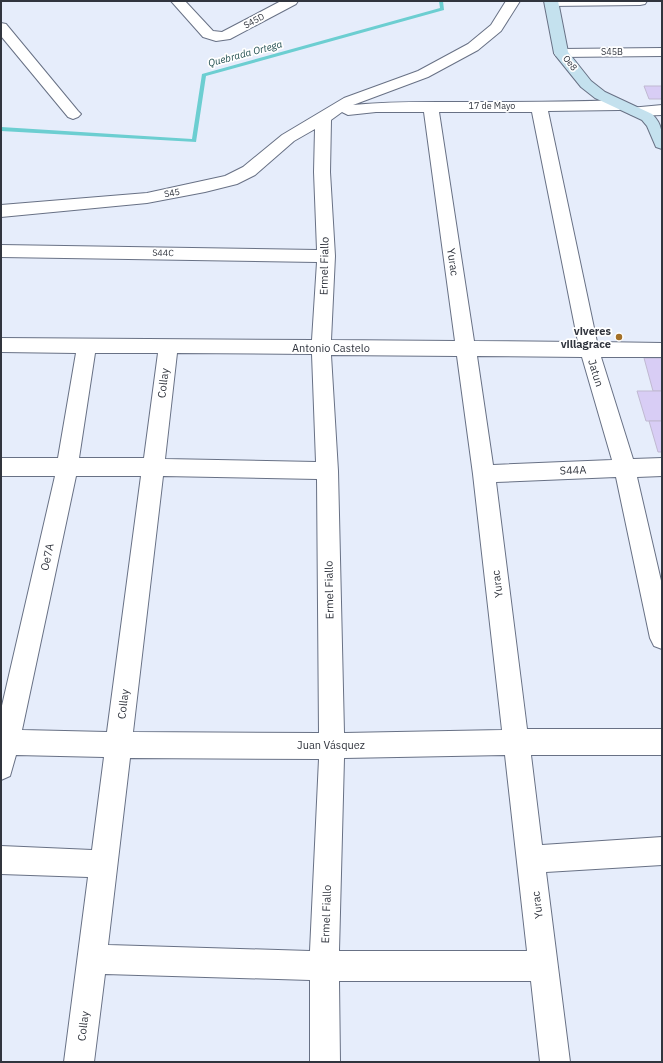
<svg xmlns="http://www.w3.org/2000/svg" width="663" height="1063" font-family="'IBM Plex Sans',sans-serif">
<rect width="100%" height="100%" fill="#e6edfb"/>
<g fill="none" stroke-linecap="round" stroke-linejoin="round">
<path fill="#6cced1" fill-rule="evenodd" d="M439,1H443L444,10L206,76L196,142L1,131V127L192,139L202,74L440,8Z"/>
</g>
<g fill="#d8cdf5" stroke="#c0b9d1">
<path d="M644,86H662V99H649Z"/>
<path d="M644,358H662V391H653Z"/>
<path d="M637,391H662V421H646Z"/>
<path d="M649,421H662V452H658Z"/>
</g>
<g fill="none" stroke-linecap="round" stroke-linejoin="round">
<defs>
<g id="street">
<path d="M171,1H185L213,31L222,32L281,1H298L296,4L230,39L216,41L203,37Z"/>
<path d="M506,1H520L501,31L478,50L428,77L353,105C391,101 428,102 466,102C517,102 568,102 619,100L624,102L627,105L624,108L619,110L548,111L597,342L662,343V357H601L633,459L662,458V476L637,477L662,585V649L654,646L650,638L616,477L496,482L527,729H662V755H531L542,845L662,837V865L546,872L570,1062H540L531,981H339L340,1062H310V980L105,974L94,1062H64L88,877L1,874V846L92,850L104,757L16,755L10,776L1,780V710L55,476H1V458H58L76,353L1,352V338L312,340L317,262L1,257V245L317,250L314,172L315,129L294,141L255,175L237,184L205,192L147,203L1,217V205L147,193L225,176L243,167L282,135L344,98L418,71L468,44L491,25ZM342,112L348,115L376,112H424L455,341L331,340L335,256L330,172L331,120ZM439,112H532L578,342L474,341ZM95,353H158L144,458H79ZM177,353L312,354L316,462L165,459ZM331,355L457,356L473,474L502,730L344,733L338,471ZM477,356L582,357L612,460L493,465ZM76,476H141L107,732L22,730ZM163,476L317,479L319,733L133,732ZM505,755L527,951H339L344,758ZM130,758L319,759L310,951L108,945Z"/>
<path d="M545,1H647L645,4L640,5L551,6L546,5Z"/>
<path d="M1,23L6,24L78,111L81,114L78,117L73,119L68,117L1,36Z"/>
<path d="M662,48V56L561,57L556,56L554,53L556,50L561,49Z"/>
<path d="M662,105V115L635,116L630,114L627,111L630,108Z"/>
</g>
<path id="secondary" d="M544,1H558L568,52L591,81L605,92L652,114C663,125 662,133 662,149L656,147L647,126L642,120L595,98L581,87L556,56L554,53Z"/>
</defs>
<use href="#street" stroke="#687185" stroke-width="2"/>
<use href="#secondary" stroke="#687185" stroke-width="2"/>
<use href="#street" fill="#fff" fill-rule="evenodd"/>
<use href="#secondary" fill="#c4e1ee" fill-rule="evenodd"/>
</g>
<circle fill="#a37028" stroke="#fff" stroke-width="1.5" cx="619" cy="337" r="4"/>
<g text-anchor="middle" stroke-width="3.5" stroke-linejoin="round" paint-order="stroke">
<g font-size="9" fill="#31353e" stroke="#fff">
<text transform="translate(254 21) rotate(-28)" y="3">S45D</text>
<text x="612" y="55">S45B</text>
<text transform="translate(570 63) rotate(51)" y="3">Oe8</text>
<text x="492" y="109">17 de Mayo</text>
<text transform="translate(172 193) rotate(-10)" y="3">S45</text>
<text transform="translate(163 253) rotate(1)" y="3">S44C</text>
</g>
<g font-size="10" font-style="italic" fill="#235051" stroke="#fff">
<text transform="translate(245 53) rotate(-15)" y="4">Quebrada Ortega</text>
</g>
<g font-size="11" fill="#31353e" stroke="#fff">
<text transform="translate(453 262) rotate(82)" y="4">Yurac</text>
<text transform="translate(324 266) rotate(-89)" y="4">Ermel Fiallo</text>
<text x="331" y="352">Antonio Castelo</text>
<text transform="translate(596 373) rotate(73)" y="4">Jatun</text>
<text transform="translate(163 383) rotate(-83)" y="4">Collay</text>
<text transform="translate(573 470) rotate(-2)" y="4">S44A</text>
<text transform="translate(47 557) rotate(-78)" y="4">Oe7A</text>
<text transform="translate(497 584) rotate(-97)" y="4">Yurac</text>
<text transform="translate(329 590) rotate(-91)" y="4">Ermel Fiallo</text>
<text transform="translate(123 704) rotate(-83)" y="4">Collay</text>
<text x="331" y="749">Juan Vásquez</text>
<text transform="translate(537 905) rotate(-97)" y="4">Yurac</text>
<text transform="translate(326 914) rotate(-88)" y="4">Ermel Fiallo</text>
<text transform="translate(83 1026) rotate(-83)" y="4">Collay</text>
</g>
<g font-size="11" font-weight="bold" fill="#31353e" stroke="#fff" text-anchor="end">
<text x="611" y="335">viveres<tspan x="611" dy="13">villagrace</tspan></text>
</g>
</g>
<rect width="663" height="1063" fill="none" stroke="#31353e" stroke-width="4"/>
</svg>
